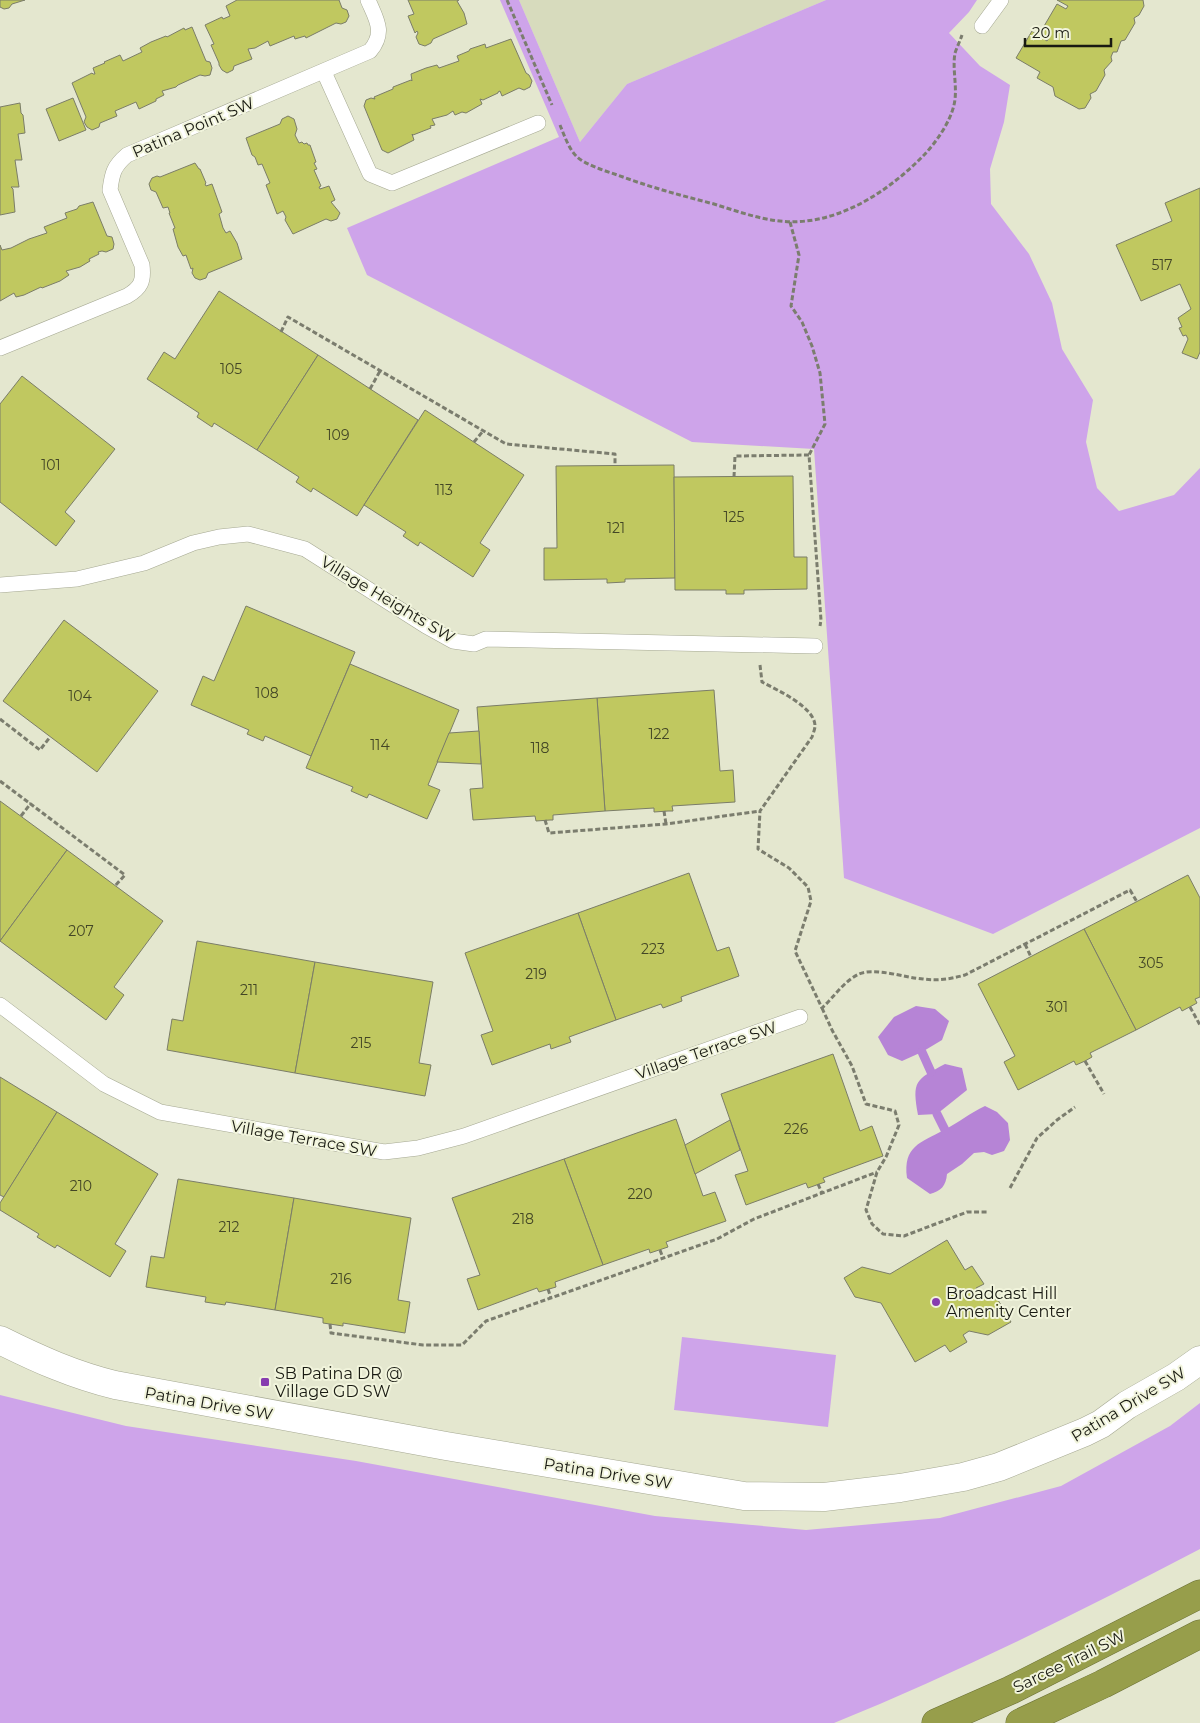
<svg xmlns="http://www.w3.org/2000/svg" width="1200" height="1723" font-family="Montserrat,sans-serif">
<rect width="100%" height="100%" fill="#e4e7cf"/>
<path fill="#d7dbbd" d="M519,0H826L627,84L580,142Z"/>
<g fill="#cea4ea">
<path d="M500,0H519L580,142L627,84L826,0H977L969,12L949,33L980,66L1010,85L1004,122L990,169L991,204L1029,254L1052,303L1062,349L1093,400L1086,442L1097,488L1119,511L1174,495L1200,468V828L993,934L844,878L814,449L692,442L367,275L347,228L559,137Z"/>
<path d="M682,1337L836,1355L828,1427L674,1410Z"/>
<path d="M0,1395L126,1426L356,1461L655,1516L806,1530L940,1518L1061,1486L1170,1426L1200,1403V1549C1080,1612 959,1672 834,1723H0Z"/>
</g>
<g fill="#b684d6">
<path d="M916,1006L935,1009L949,1021L942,1040L922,1052L902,1061L888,1055L878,1037L894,1017Z"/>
<path d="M945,1064L962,1068L967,1090L937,1114L918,1115C912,1081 915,1080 945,1064Z"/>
<path d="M985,1106L997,1112L1008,1123L1010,1140L1004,1151L992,1155L984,1152L974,1153L962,1164L947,1174C946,1186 941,1191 930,1194L907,1178C903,1146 920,1143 944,1130C958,1123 970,1113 985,1106Z"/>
</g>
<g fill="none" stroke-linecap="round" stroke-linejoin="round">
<g stroke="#b684d6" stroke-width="9">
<path d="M922,1052L931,1072"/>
<path d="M937,1114L945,1130"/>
</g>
</g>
<g fill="#c0c860" stroke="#7b7d68">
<path d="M0,0H25L12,4L9,8L4,9L0,7Z"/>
<path d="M237,0H339L342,8L347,10L349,16L346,22L341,24L336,23L306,38L305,36L295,39L294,36L270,46L268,41L255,48L248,49L252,59L234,66L233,70L227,73L222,70L219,65V63L211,45L214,44L205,25L222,17L223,19L230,16L226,6Z"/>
<path d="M408,0H459L457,1L464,13L467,24L433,39L431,43L425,46L419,44L416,37L418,33L417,31L415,33L408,16L414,14Z"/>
<path d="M1057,0H1143L1144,6L1139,15L1134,18L1135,23L1125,40L1121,41L1117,52H1113L1111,57L1112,61L1104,70L1105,75L1096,91L1090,94L1091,98L1085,108L1079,109L1055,96L1053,87L1037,78L1040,72L1016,58L1032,31L1047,41L1049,38L1040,33L1057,4L1066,9L1068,6Z"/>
<path d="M192,27L206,61L210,62L212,68L210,75L205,76L200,75L178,85L176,87L162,91L164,95L156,99V101L139,109L136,102L115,111L117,116L100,123L99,127L92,130L87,127L84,122L86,117L72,83L92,73L93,74H95L93,68L105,63L104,62L120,55L123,61L142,52L140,48L151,42L166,36L167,37L184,28L185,30Z"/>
<path d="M511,39L526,73L529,75L532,81L530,87L524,90L519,88L502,96L500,91L498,92V93L483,100L480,99L482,104L466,113L462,112L455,115L453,111L447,115L432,119L435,125L430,126L431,128L413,135L412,134L414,140L388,153L382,150L364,106L366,100L371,98L375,99L374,97L393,89V87L411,80L412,81L411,74L426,68L437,65L439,68L459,61L457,56L469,51L470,49L485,44L486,48Z"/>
<path d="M73,98L86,130L59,141L46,109Z"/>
<path d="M20,103L21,113L23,115L25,133L18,134L22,160H15L19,187H11L13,189L15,212L0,215V107Z"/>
<path d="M288,116L294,119L297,129L295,135L299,143L302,142L304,144L307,143L308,145H310L316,162L314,163L317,169L314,170L321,186L319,187L320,189L329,186L335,200L331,202L340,213L337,219L331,221L326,219L293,234L285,220L286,217L283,211L277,214L266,185L270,183L262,164L258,165L255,157L252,155L246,138L280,124L282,119Z"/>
<path d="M195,163L199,169H200L206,183L205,184L206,186L212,184L222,212L219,214L223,228L226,233L230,231L237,243L242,259L208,273L206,278L200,280L195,278L192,273L193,268L191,269L186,255L183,256L178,247L173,229L175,228L169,213H170L168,207L163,208L156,192L151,190L149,184L152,178L157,176L160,177Z"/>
<path d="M1200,188V352L1197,359L1182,353L1188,339L1186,335L1183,336L1179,328L1182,327L1178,318L1191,309L1180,284L1141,301L1116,245L1172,221L1165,203Z"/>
<path d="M93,202L107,236L112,237L114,244L113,249L106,252L102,251L98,252L99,254L89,259L90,261L80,267L66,271L69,275L60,281L42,288L41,287L24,295L16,297L14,293L0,301V245L2,250L11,248L29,239L47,233L44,227L67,218L65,213L77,209L79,206Z"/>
<path d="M219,291L318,355L257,450L214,423L212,427L197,417L199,413L147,379L164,352L175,359Z"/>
<path d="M318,355L418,420L357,516L313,488L311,492L296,482L299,477L257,450Z"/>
<path d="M22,376L115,449L65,512L75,521L56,546L0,502V404Z"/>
<path d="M425,410L524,475L480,543L490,550L473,577L420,542L418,546L403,536L406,532L364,505Z"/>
<path d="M674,465L675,578L625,579V582L607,583V579L544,580V548H557L556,466Z"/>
<path d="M793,476L794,557H807V589L744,590V594H726V590H675L674,477Z"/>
<path d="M246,606L355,652L311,756L265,736L263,741L247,734L249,730L191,705L203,676L214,681Z"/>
<path d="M64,620L158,691L97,772L3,701Z"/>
<path d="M350,664L459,710L428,785L440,790L427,819L369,794L367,798L351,791L353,787L306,768Z"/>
<path d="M714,690L720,771L733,770L735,802L672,806L673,811H668L654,812V808L605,811L597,698Z"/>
<path d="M597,698L605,811L553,815V820H550L536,821L535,816L473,820L470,789L483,788L477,707Z"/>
<path d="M479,731L481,764L437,762L449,733Z"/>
<path d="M0,801L67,850L0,941Z"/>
<path d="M67,850L163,921L114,987L124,995L106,1020L0,941Z"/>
<path d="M689,873L717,951L729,947L739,976L681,997L682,1001L663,1008L661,1004L616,1020L578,913Z"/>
<path d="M1188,875L1200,898V997L1195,999L1197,1003L1182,1011L1180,1007L1136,1030L1084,929Z"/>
<path d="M578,913L616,1020L569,1037L571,1042L551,1049L550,1044L492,1065L481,1035L493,1031L465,953Z"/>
<path d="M1084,929L1136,1030L1090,1053L1092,1057L1085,1061L1076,1065L1074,1061L1018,1090L1004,1062L1015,1056L978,984Z"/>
<path d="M197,941L315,962L295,1073L167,1050L172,1019L183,1021Z"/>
<path d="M315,962L433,982L419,1063L431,1065L425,1096L295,1073Z"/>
<path d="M833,1054L860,1131L872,1126L883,1156L823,1178L825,1182L808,1188L806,1183L746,1205L735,1175L748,1171L721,1094Z"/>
<path d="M0,1077L57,1112L4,1197L0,1195Z"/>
<path d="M57,1112L158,1174L115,1244L126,1251L110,1277L57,1245L55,1248L37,1237L39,1234L0,1210V1203Z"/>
<path d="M676,1119L703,1196L715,1192L726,1221L666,1242L668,1247L650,1253L649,1249L603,1265L564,1159Z"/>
<path d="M730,1120L740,1150L695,1174L685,1145Z"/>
<path d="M564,1159L603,1265L555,1282L556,1287L539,1292L537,1288L478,1310L467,1279L480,1275L452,1198Z"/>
<path d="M178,1179L294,1198L275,1310L226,1302L225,1305L205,1302L206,1297L146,1287L151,1256L164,1258Z"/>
<path d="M294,1198L411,1218L398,1300L410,1302L405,1333L343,1323V1326L323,1323V1318L275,1310Z"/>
<path d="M947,1240L965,1270L972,1266L984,1284L976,1288L979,1295L998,1300L1011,1322L988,1335L969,1331L963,1335L967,1342L950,1352L945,1345L915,1362L881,1303L855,1297L844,1278L862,1267L890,1274Z"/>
</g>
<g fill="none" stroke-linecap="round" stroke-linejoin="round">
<defs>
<g id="lane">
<path d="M982,26L1001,0"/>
<path d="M324,72L370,174L392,183L538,123"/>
<path d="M0,348L127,296C141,288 144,281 142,265L110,190C112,173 114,166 127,155L370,51C386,32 376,19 368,0"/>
<path d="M0,585L77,579L144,563L193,543L219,537L248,534L305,549L426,626L453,641L474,644L486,639L815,646"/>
<path d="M0,1005L104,1084L160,1112L384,1152L418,1148L464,1136L800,1017"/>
</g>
<path id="street" d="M0,1340C38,1359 74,1375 115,1385L446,1446L744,1496L824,1497L900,1488L963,1477L999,1467L1085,1432L1101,1424L1127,1405L1176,1377L1200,1360"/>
<g id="highway">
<path d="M936,1723L1011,1690L1200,1594"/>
<path d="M1020,1723L1103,1684L1200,1634"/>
</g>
</defs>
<use href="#lane" stroke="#a5a892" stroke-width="16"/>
<use href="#street" stroke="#a5a892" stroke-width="29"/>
<use href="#highway" stroke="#6b7037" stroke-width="29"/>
<g stroke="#7b7d6e" stroke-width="3" stroke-dasharray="5 2.5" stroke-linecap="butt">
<path d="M507,0L552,105"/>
<path d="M560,125C565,137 570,153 581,160C594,168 609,172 623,177C653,188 683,196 714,204C743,213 774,225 806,221C852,216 894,186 925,154C937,141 950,122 954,105C958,88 952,70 955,53C957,47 960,41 962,35"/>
<path d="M790,222L799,255L791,306L802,322L812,346L820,373L825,424L809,455"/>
<path d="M281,332L288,317L506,444L615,454V466"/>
<path d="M370,389L380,371"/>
<path d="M474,442L483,431"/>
<path d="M734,477L735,456L809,455L821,620L820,626"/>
<path d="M760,665L762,682C777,690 815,707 815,726C815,729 813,734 812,737L760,811L758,849L789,868L808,887L811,901L795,951L822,1008C834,997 844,981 859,974C875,967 906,978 923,979C938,981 951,979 965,975L1130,890L1137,902"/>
<path d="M0,719L40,750L50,737"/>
<path d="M0,781L125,875L115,886"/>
<path d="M664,811L666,824"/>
<path d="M21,816L31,803"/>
<path d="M545,820L549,833L666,824L760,811"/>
<path d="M1025,944L1031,957"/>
<path d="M1190,1007L1200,1025"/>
<path d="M822,1008L832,1030L852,1066L866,1104L895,1111L899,1125L886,1157L877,1172L866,1210L872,1224L883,1234L904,1236L967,1212H988"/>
<path d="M1085,1061L1104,1094"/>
<path d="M818,1184L822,1193"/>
<path d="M1010,1188L1037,1138L1057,1120L1075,1107"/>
<path d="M660,1250L663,1258"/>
<path d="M548,1289L551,1298"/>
<path d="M330,1324L331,1333L423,1345H462L486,1321L717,1239L754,1219L877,1172"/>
</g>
<use href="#lane" stroke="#fff" stroke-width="15"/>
<use href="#street" stroke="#fff" stroke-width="28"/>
<use href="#highway" stroke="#979e4b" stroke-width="28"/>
</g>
<g fill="#873daf" stroke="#f1f4dc" stroke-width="2">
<circle cx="936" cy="1302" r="5"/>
<rect x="260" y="1377" width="10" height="10" rx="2.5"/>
</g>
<g text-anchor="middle" stroke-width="4" stroke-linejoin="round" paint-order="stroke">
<g font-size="14" fill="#434626">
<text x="1162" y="270">517</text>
<text x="231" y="374">105</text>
<text x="338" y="440">109</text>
<text x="51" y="470">101</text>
<text x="444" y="495">113</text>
<text x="734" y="522">125</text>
<text x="616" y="533">121</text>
<text x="267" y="698">108</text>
<text x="80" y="701">104</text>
<text x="659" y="739">122</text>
<text x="380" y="750">114</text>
<text x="540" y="753">118</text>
<text x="81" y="936">207</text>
<text x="653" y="954">223</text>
<text x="1151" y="968">305</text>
<text x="536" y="979">219</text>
<text x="249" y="995">211</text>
<text x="1057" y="1012">301</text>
<text x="361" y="1048">215</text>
<text x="796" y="1134">226</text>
<text x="81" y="1191">210</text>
<text x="640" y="1199">220</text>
<text x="523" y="1224">218</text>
<text x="229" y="1232">212</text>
<text x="341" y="1284">216</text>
</g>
<g font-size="16" fill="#191a12" stroke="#f1f4dc">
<text transform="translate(193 127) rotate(-23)" y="6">Patina Point SW</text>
<text transform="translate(388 599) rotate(31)" y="6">Village Heights SW</text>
<text transform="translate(706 1050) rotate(-19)" y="6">Village Terrace SW</text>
<text transform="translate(304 1138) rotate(10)" y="6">Village Terrace SW</text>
<text transform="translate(209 1403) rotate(10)" y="6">Patina Drive SW</text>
<text transform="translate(1128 1404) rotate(-31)" y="6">Patina Drive SW</text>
<text transform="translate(608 1473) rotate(9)" y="6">Patina Drive SW</text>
<text transform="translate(1069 1661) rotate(-26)" y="6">Sarcee Trail SW</text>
</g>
<g font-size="16" fill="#191a12" stroke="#f1f4dc" text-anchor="start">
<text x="946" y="1299">Broadcast Hill<tspan x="946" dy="18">Amenity Center</tspan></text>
<text x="275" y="1379">SB Patina DR @<tspan x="275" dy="18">Village GD SW</tspan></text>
</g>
</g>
<path d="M1025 38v8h86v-8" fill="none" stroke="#191a12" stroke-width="2.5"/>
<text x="1032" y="38" font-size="15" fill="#191a12" stroke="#f1f4dc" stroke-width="4" paint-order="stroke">20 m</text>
</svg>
